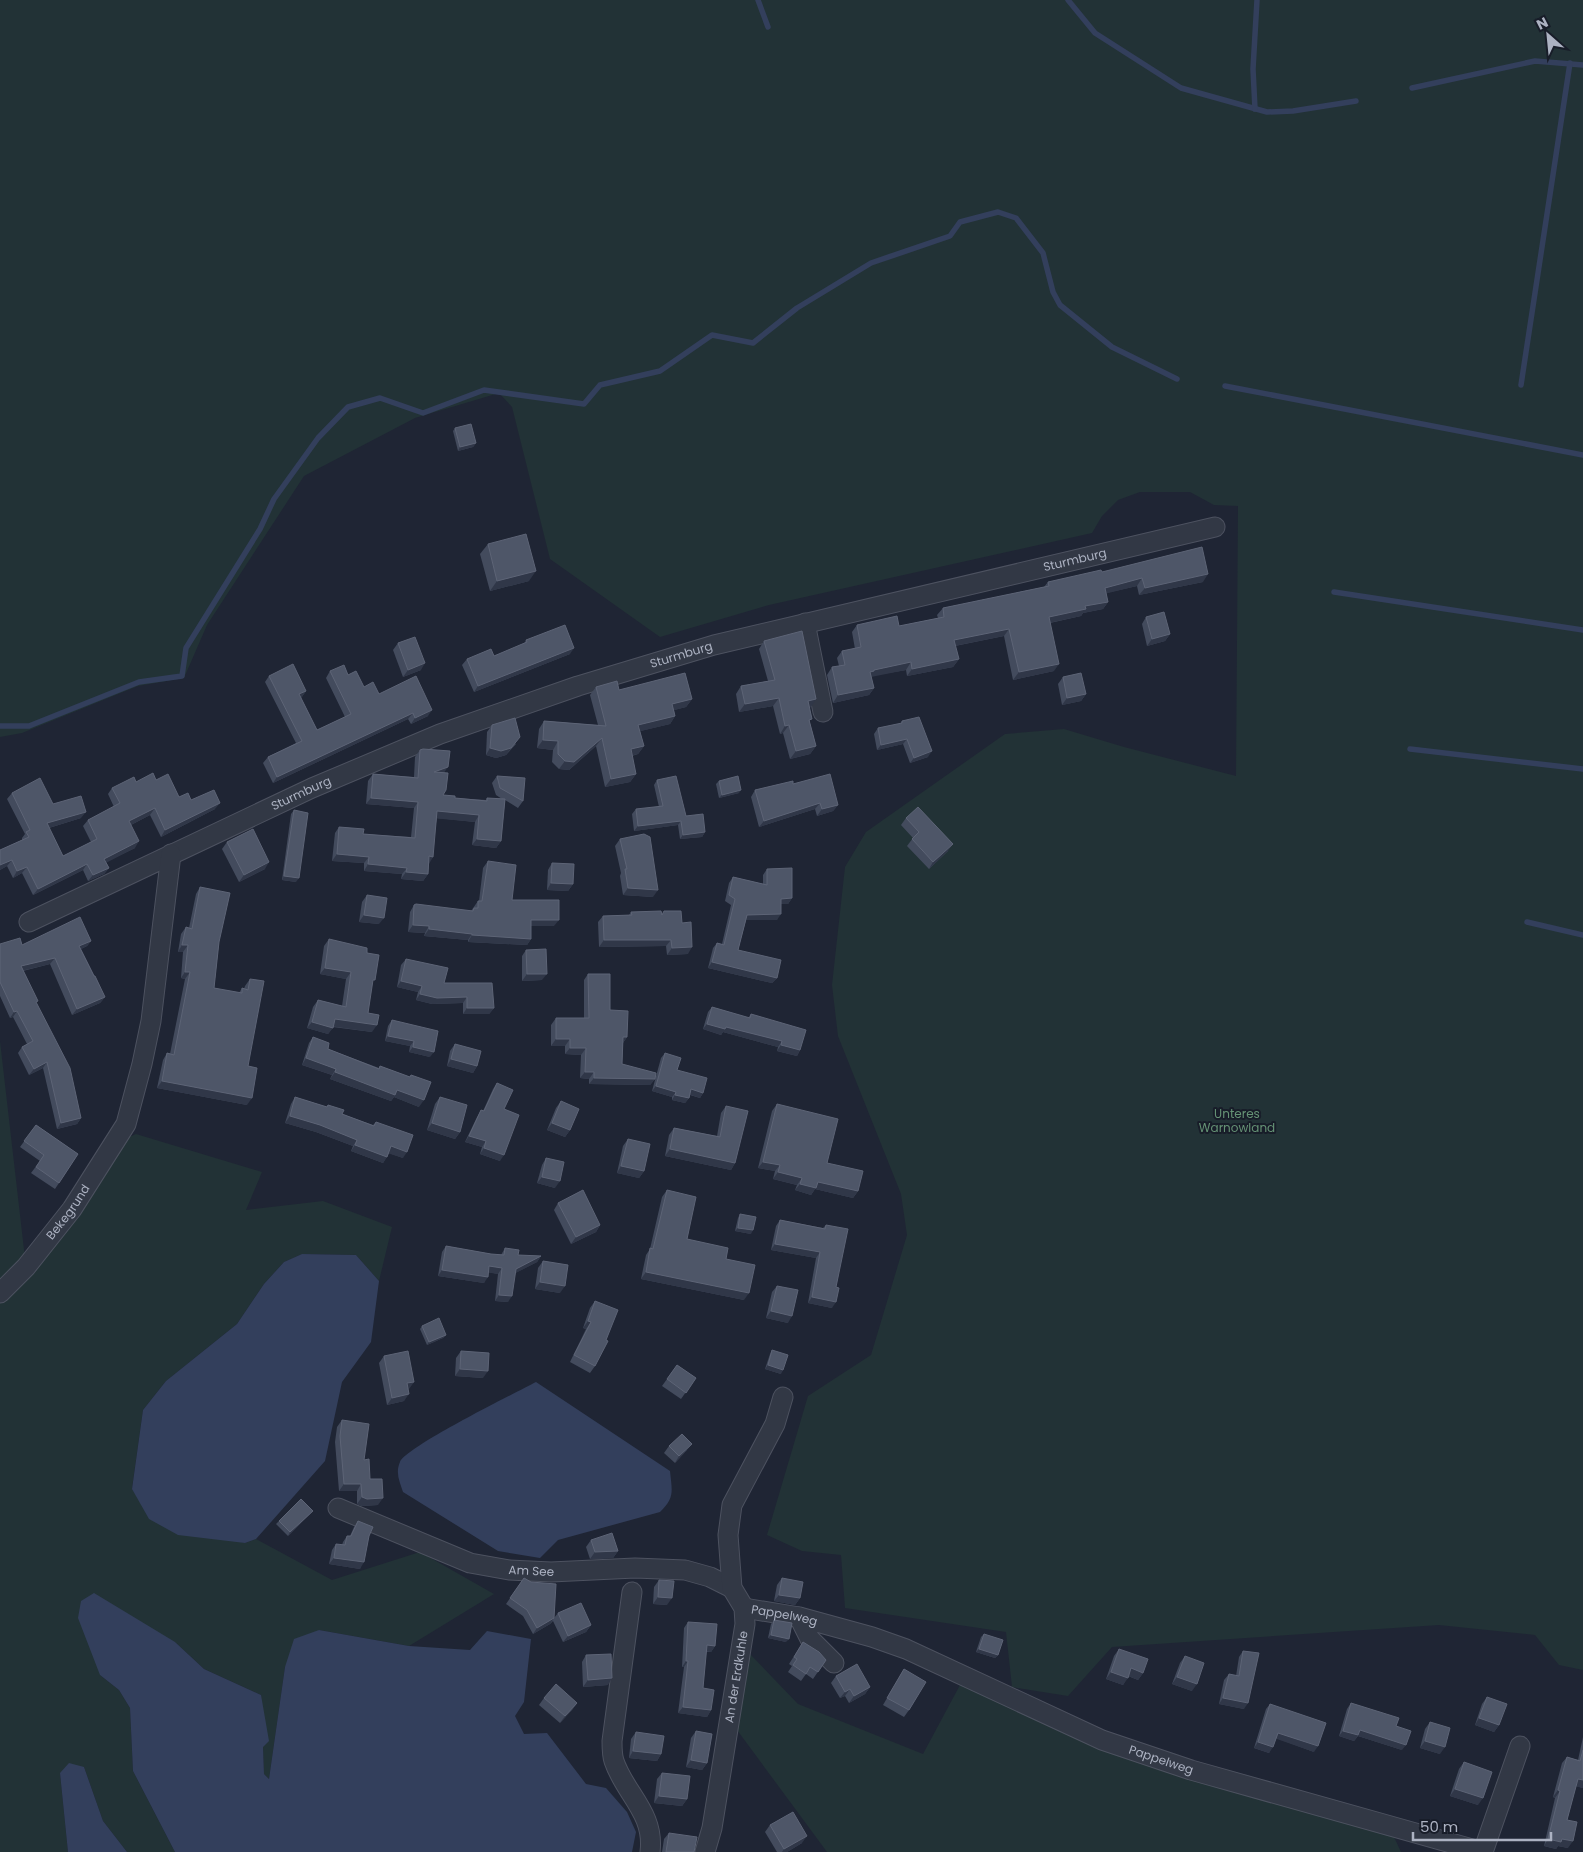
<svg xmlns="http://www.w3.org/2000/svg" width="1583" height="1852" font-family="Poppins,sans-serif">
<rect width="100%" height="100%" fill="#1f2534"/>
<g fill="#223236">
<path d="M0,0H1583V1670L1559,1665L1535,1635L1439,1625L1112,1647L1068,1696L1012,1687L1006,1632L845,1608L841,1555L802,1551L767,1535L808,1396L871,1355L907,1235L901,1194L838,1036L832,985L845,867L866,832L1005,734L1064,729L1124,747L1236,776L1238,506L1214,505L1190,492H1140L1118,500L1102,516L1092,533L769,605L660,637L550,559L512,407L499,393L415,418L304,476L207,625L184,678L138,686L22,733L0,737Z"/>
<path d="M0,1041L26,1267L125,1139L136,1134L262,1172L246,1210L323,1201L392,1227L379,1281L356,1255L302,1254L284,1262L264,1284L237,1324L166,1381L143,1410L132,1488L149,1518L245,1543L256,1539L332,1580L420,1552L494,1594L409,1646L319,1630L285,1667L269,1779L264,1774L261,1695L204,1669L175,1642L100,1675L119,1690L130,1708L133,1771L175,1852H127L103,1821L84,1767L60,1773L68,1852H0Z"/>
<path d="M749,1653L798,1704L923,1754L960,1685L1124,1757L1394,1837L1401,1852H827L737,1730Z"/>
</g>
<g fill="#333f5c">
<path d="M302,1254L356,1255L379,1281L371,1342L342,1382L325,1461L256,1539L245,1543L178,1535L149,1519L132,1489L143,1410L166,1381L237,1324L264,1284L284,1262Z"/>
<path d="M536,1382L670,1471C672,1491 675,1498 660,1512L558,1540L540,1558L498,1551L403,1492C400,1482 395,1473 400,1462C406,1447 515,1393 536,1382Z"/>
<path d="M94,1593L175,1642L204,1669L261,1695L269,1741L263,1747L264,1774L269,1779L285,1667L294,1639L319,1630L409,1646L470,1650L487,1631L531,1639L524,1702L515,1716L524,1734L547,1733L586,1784L606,1788L627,1812L636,1832L632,1852H175L133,1771L130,1708L119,1690L100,1675L78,1618L81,1601Z"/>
<path d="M69,1763L84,1767L103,1821L127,1852H68L60,1773Z"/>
</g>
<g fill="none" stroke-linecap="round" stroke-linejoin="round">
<g stroke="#333f5c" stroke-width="5.5">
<path d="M758,0L768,27"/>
<path d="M1068,0L1095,33L1181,88L1267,112L1293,111L1356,101"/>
<path d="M1412,88L1535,61L1583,65"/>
<path d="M1255,109L1253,69L1257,0"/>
<path d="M1521,385L1570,63"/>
<path d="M1225,386L1583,455"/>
<path d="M1334,592L1583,630"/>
<path d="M0,726H29L139,682L182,676L186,648L260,529L274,499L318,438L348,407L380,398L423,413L484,390L584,404L600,385L660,371L712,335L753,343L797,308L871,263L950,236L960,222L998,212L1016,218L1043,253L1053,292L1060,305L1112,347L1177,379"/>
<path d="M1410,749L1583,769"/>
<path d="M1527,922L1583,935"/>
</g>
<defs>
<g id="minor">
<path d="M805,623L823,712"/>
<path id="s1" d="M29,922L312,788L440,734L578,686L714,645L1215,527"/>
<path id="s2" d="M0,1293L26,1267L72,1209L126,1124L142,1064L151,1021L171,854"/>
<path id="s3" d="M338,1508L470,1563L509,1570L551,1572L635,1568L685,1570L710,1577L732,1588"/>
<path d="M632,1592L612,1741C612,1748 612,1755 614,1761C625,1794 655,1813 650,1852"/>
<path id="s4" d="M744,1608L799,1617L872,1637L906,1649L1102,1740L1191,1770L1483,1852L1520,1746"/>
<path d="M799,1617L810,1639L834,1663"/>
<path id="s5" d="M705,1852L712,1828L745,1624L744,1608L732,1588L728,1535L732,1505L775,1424L783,1397"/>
</g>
</defs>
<use href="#minor" stroke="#4d5260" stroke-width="21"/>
<use href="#minor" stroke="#323845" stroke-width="19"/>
</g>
<g fill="#434b5d">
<path d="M455,428L476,443L473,447L458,451L453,431Z"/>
<path d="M488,544L529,581L490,591L480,554Z"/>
<path d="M1102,572L1203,582L1139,595L1137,586L1106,593L1108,602L1103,609L1083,613L1081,616L1050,623L1054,671L1013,680L1004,636L955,646L959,659L953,667L907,676L906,670L871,676L874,688L869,695L833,703L827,675L832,667L839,666L837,658L842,651L855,649L852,632L857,625L899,626L938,618L937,615L943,608L1044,587L1048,582Z"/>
<path d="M1146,617L1170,634L1165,641L1147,646L1142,624Z"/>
<path d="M526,640L570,654L474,692L462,665L467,659L494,656L524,644Z"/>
<path d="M764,641L811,707L809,708L810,723L816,746L810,754L790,759L783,733L780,734L773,706L739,712L736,694L741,686L768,681L759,649Z"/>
<path d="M398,643L421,670L403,677L393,650Z"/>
<path d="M330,671L348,675L364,687L428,716L411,724L408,719L273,783L263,763L268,757L296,743L265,682L269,676L306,691L301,698L317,730L345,717L326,678Z"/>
<path d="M1063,677L1086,694L1081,701L1062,705L1058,684Z"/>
<path d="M596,687L692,699L686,707L674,710L675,716L670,724L640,731L644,746L638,754L632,756L636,774L630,782L605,787L596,746L569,770L559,769L552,762L553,750L537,748L539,729L544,721L598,725L590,695Z"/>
<path d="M902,721L928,757L910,763L903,744L877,750L874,734L878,728L900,724Z"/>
<path d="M492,725L516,744L506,755L496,758L486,755L487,732Z"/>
<path d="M420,750L445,773L443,795L455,798L486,800L487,798L502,799L496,795L492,783L497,776L523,801L518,808L505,800L501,841L496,848L472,845L475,822L437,818L429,863L428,874L423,881L401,879L402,874L364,871V863L332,861L335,833L339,827L363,834L411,837L414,808L366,804L368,781L373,774L414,777L415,757Z"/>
<path d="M156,780L179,797L191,800L215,809L161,837L150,815L131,825L135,848L106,862L109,868L104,874L88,881L83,870L33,895L22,873L13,878L7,866L0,870V850L22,840V838L25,834L7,799L12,793L53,804L81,818L49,828L63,856L91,842L83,826L88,820L114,807L108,794L112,788L136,782Z"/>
<path d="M657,780L686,816L705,832L702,837L680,839L678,825L634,831L632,814L636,809L659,807L654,785Z"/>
<path d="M719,781L739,793L719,798L716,784Z"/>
<path d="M793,784L838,805L833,811L817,816L815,809L759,827L751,797L755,790Z"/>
<path d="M294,810L296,882L282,880L291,814Z"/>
<path d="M906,818L948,851L929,869L907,846L913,838L901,825Z"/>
<path d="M620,839L653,897L623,895L620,876L621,873L615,846Z"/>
<path d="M227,842L265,869L239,882L222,849Z"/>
<path d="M488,861L512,900L554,926H531V939L527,945L468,942V940L424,936L425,933L408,932L410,912L414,905L471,911L478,901H479L483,868Z"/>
<path d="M552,863L573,884L568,891L547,890L548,870Z"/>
<path d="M767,869L792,898L788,904H781L777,920H746L738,950L777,978L772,983L708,968L713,948L717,943L722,944L731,905L725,901L729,883L733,877L763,884V875Z"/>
<path d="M200,887L219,942L214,988L239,993L242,988L244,989L245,986L250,979L247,1105L157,1088L163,1060L167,1053L170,1054L185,979L181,978L183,952H178L181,934L186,927L189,928L196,894Z"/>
<path d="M367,895L379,924L359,922L362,902Z"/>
<path d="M631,912L662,914L682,923L688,954L667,955L666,946L599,947L598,922L603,916L629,915Z"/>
<path d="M329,939L367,953L372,984L368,1013L372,1032L333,1027L328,1034L307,1028L313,1007L318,1000L342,1006L346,979L320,974L324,946Z"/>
<path d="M91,941L87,946L81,949L105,997L100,1003L72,1015L50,964L23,971L81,1118L77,1124L57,1129L43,1068L29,1075L18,1053L22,1047L27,1044L13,1017L10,1018L0,996V944L22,945Z"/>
<path d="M526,950L542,980L522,981V956Z"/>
<path d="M406,959L444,983L494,1008L489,1014H463V1003L432,1004L416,1000L418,992L397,987L401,965Z"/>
<path d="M588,974L627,1037L623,1043L622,1064L655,1079L650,1085L589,1084V1079L580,1078L581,1055L565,1054V1046H551V1025L556,1018H584V980Z"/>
<path d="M712,1007L748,1018L751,1014L800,1050L797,1056L777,1051L778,1047L723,1032L721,1035L703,1029L708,1012Z"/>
<path d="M392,1020L430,1057L409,1052L410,1046L385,1041L388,1026Z"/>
<path d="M313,1037L328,1049L379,1068L380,1066L410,1077L411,1075L419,1107L394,1097L391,1101L330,1079L332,1075L302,1065L309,1043Z"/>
<path d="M455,1044L477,1066L473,1073L447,1066L450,1051Z"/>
<path d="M665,1053L677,1070L703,1093L700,1098L690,1095L689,1098L685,1103L672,1100V1097L652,1091L661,1058Z"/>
<path d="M497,1083L504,1109L500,1161L480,1154L482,1147L465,1142L477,1117L481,1110L483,1111L493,1089Z"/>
<path d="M295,1097L327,1107L328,1105L342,1114L373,1125L376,1122L403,1158L389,1153L383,1163L351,1151L353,1146L316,1132L285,1123L291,1104Z"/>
<path d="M440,1097L460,1132L455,1139L427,1130L435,1104Z"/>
<path d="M561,1101L570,1130L565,1137L547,1130L556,1108Z"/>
<path d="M777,1104L827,1163L858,1191L853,1198L815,1189L811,1195L795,1190L797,1185L773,1179L775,1171L758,1168L772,1111Z"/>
<path d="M726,1106L735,1163L731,1170L665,1156L669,1135L674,1128L717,1136L721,1113Z"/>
<path d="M36,1125L78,1154L55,1189L31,1173L40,1161L20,1147Z"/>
<path d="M628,1139L644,1171L639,1178L617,1173L623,1146Z"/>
<path d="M546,1158L555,1188L537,1183L542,1165Z"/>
<path d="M667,1190L687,1239L726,1259L744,1300L641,1279L646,1255L650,1249L662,1197Z"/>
<path d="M558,1203L600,1225L596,1232L571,1244L554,1210Z"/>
<path d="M740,1214L751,1234L735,1231L738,1218Z"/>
<path d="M780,1220L823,1228L826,1225L832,1308L808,1303L816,1258L771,1250L776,1226Z"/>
<path d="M446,1246L491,1254L501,1255L505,1248L518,1255L541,1256L537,1262L515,1273L508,1302L495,1301L498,1274L488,1272L484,1283L438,1276L442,1252Z"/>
<path d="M543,1261L560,1293L535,1289L538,1268Z"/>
<path d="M777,1286L788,1323L766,1318L772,1292Z"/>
<path d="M595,1301V1366L590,1373L570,1362L586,1329L583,1328L590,1308Z"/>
<path d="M422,1326L446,1335L443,1338L427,1345L420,1329Z"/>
<path d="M772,1350L781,1374L765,1369L770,1354Z"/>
<path d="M461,1351L483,1378L455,1376L456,1358Z"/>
<path d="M384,1356L414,1382L408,1389L404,1401L387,1405L379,1363Z"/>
<path d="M677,1365L696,1378L681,1399L662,1386Z"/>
<path d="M342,1420L364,1460L378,1505L362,1506L357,1504V1491H339L335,1442L337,1427Z"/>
<path d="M669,1446L687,1450L675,1463L664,1453Z"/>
<path d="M310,1514L288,1536L276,1524L279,1521Z"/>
<path d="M358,1521L369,1536L360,1569L329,1564L332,1550L336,1544L342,1545L343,1542L347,1536H350L354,1527Z"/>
<path d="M591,1540L618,1551L613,1558L590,1559L586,1547Z"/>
<path d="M524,1578L554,1618L558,1613L591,1625L586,1632L563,1642L553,1621L550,1624L533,1634L523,1616L506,1604Z"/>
<path d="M782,1578L800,1598L795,1605L774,1601L777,1585Z"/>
<path d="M659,1580L667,1605L653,1604L654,1587Z"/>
<path d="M774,1620L786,1642L768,1638L771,1624Z"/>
<path d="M688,1622L715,1646L711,1652H706L703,1688L711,1710L707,1717L678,1713L684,1667H682L684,1628Z"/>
<path d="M984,1634L998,1655L995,1658L976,1652L981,1637Z"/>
<path d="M803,1642L826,1660L813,1679L806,1674L801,1681L788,1672L792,1666L789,1664Z"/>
<path d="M1119,1649L1143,1673L1138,1680L1128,1676L1123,1685L1106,1679L1114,1656Z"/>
<path d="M1243,1651L1244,1709L1219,1704L1224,1680L1229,1674L1236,1676L1239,1657Z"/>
<path d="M586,1655L608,1685L583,1687L582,1662Z"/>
<path d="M1185,1656L1192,1691L1172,1684L1180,1663Z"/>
<path d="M904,1669L909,1710L904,1717L883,1705Z"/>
<path d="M836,1676L870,1687L865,1694L849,1703L845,1696L840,1698L831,1683Z"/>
<path d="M1487,1697L1499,1725L1494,1732L1475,1725L1482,1704Z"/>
<path d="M544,1698L577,1703L572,1710L560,1723L539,1705Z"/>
<path d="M1351,1703L1402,1750L1358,1736L1354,1741L1339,1736L1347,1709Z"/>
<path d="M1270,1704L1314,1752L1276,1738L1269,1753L1254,1748L1266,1709Z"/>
<path d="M1430,1722L1440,1754L1420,1748L1425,1729Z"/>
<path d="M696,1731L707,1763L702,1770L686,1767L691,1738Z"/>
<path d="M636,1732L661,1754L657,1761L629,1758L631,1739Z"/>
<path d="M1583,1737V1788L1576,1786L1567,1820L1568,1848L1558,1846L1556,1849L1544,1846L1555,1798L1553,1797L1562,1763L1567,1757L1578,1760Z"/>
<path d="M1464,1762L1478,1805L1450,1796L1459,1769Z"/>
<path d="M662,1773L687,1799L682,1806L654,1803L657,1779Z"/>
<path d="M770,1825L802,1843L787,1852H777L765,1832Z"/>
<path d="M669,1833L694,1852H662L664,1839Z"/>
</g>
<g fill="#303748">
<path d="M476,443L473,447L458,451L460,447Z"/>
<path d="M536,571L529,581L490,591L497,581Z"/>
<path d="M1208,574L1203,582L1139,595L1145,588Z"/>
<path d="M1142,578L1137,586L1100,595L1105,588Z"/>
<path d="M1108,602L1103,609L1083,613L1081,616L1044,624L1049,617L1085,606Z"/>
<path d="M1009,629L1004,636L949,647L954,640Z"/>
<path d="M1170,634L1165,641L1147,646L1152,639Z"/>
<path d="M574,648L570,654L474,692L478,686Z"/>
<path d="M959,659L953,667L907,676L912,669Z"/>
<path d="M911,662L906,670L871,677L870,672L874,670Z"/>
<path d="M425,663L421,670L403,677L408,670Z"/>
<path d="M1059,664L1054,671L1013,680L1019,672Z"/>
<path d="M874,688L869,695L833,703L838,695Z"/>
<path d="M306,691L302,697L295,700L299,694Z"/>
<path d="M1086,694L1081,701L1062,705L1067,698Z"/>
<path d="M779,698L773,706L739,712L745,704Z"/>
<path d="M692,699L686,707L667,712L672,704Z"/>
<path d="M816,699L811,707L802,709L808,701Z"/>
<path d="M432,710L428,716L411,724L415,718Z"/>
<path d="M413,713L408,719L273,783L277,777Z"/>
<path d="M675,716L670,724L633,733L638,725Z"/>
<path d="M789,725L783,733L780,734L785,726Z"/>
<path d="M520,737L506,755L496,758L486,755L490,748Z"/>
<path d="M602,738L596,746L569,770L559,769L565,761Z"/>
<path d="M907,739L903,744L877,750L881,745Z"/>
<path d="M543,740L558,741L553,750L537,748Z"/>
<path d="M644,746L638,754L625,757L631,749Z"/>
<path d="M816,746L810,754L790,759L796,751Z"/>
<path d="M932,751L928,757L910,763L914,758Z"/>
<path d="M448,767L443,774L434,772Z"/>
<path d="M636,774L630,782L605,787L611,779Z"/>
<path d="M741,790L739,793L719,798L722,795Z"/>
<path d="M371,798L418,802L414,808L366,804Z"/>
<path d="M220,803L215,809L161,837L165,830Z"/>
<path d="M820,803L815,809L759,827L764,821Z"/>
<path d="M838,805L833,811L817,816L822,809Z"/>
<path d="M155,808L150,815L125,828L129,821Z"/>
<path d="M437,811L479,815L475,822L432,818Z"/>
<path d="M86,812L81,818L42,830L47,823Z"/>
<path d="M681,821L678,825L634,831L638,826Z"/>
<path d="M705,832L702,837L680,839L683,835Z"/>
<path d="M477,839L501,841L496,848L472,845Z"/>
<path d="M139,841L135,848L100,866L104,859Z"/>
<path d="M953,844L948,851L929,869L933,862Z"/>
<path d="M337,854L369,857L364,863L332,861Z"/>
<path d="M429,856L433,857L429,864Z"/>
<path d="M12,860L7,866L0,870V865Z"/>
<path d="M269,862L265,869L239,882L244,875Z"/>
<path d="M87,864L83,870L33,895L38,889Z"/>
<path d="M368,864L407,868L402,874L364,871Z"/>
<path d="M27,867L22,873L13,878L17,871Z"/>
<path d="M109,868L104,874L88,881L93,875Z"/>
<path d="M406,872L428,874L423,881L401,879Z"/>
<path d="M284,876L299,878L296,882L282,880Z"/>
<path d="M551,883L573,884L568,891L547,890Z"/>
<path d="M628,888L658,890L653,897L623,895Z"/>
<path d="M792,898L788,904H777L781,899Z"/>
<path d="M781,914L777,920H743L747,915Z"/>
<path d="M364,915L384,918L379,924L359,922Z"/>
<path d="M531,920H559L554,926H527Z"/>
<path d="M413,925L429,926L425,933L408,932Z"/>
<path d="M429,929L472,934L468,940L424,936Z"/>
<path d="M472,935L531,939L527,945L468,942Z"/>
<path d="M604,940H671L666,946L599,947Z"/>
<path d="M91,941L87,946L75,952L79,946Z"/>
<path d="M182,945H188L183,952H178Z"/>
<path d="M692,947L688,954L667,955L672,948Z"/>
<path d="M55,958L50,964L17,972L21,966Z"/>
<path d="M712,962L777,978L772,983L708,968Z"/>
<path d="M325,968L351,972L346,979L320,974Z"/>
<path d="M185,972H190L185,979L181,978Z"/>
<path d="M527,974H547L542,980L522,981Z"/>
<path d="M401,981L422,986L418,992L397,987Z"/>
<path d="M420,994L467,997L463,1003L432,1004L416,1000Z"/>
<path d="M105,997L100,1003L72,1015L77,1009Z"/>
<path d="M467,1008H494L489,1014H463Z"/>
<path d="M17,1011L13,1017L10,1018L14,1012Z"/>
<path d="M335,1019L377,1025L372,1032L330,1026Z"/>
<path d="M312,1022L333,1028L328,1034L307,1028Z"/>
<path d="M707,1024L726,1027L782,1041L778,1047L723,1032L721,1035L703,1029Z"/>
<path d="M388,1036L414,1041L410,1046L385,1041Z"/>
<path d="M623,1037H627L622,1044Z"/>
<path d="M556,1039H570L565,1046H551Z"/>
<path d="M781,1045L800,1050L797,1056L777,1051Z"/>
<path d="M413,1047L434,1052L430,1057L409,1052Z"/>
<path d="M570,1048H586L581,1055L565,1054Z"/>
<path d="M306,1058L336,1069L332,1075L302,1065Z"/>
<path d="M451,1059L477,1066L473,1073L447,1066Z"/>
<path d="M47,1062L43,1068L29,1075L34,1069Z"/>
<path d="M335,1072L397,1090L424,1100L419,1107L394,1097L391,1101L330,1079Z"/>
<path d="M585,1072H594L589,1079L580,1078Z"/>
<path d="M594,1078L655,1079L650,1085L589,1084Z"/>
<path d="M162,1081L252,1098L247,1105L157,1088Z"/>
<path d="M656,1086L676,1092L672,1097L652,1091Z"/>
<path d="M691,1089L703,1093L700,1098L688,1094Z"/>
<path d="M675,1095L689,1098L685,1103L672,1100Z"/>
<path d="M290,1116L320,1125L357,1140L353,1146L316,1132L285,1123Z"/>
<path d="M81,1118L77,1124L57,1129L61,1123Z"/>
<path d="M432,1123L460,1132L455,1139L427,1130Z"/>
<path d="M552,1123L570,1130L565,1137L547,1130Z"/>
<path d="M469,1136L486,1141L482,1147L465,1142Z"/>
<path d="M355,1145L387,1157L383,1163L351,1151Z"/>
<path d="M391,1146L407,1152L403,1158L387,1153Z"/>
<path d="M484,1148L504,1155L500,1161L480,1154Z"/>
<path d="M670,1149L735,1163L731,1170L665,1156Z"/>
<path d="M763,1162L780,1165L775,1171L758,1168Z"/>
<path d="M621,1166L644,1171L639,1178L617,1173Z"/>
<path d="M778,1172L802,1178L797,1185L773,1179Z"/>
<path d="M542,1177L560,1181L555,1188L537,1183Z"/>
<path d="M818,1182L858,1191L853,1198L815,1189L811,1195L795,1190L800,1184Z"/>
<path d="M600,1225L596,1232L571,1244L576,1237Z"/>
<path d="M738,1228L753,1230L751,1234L735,1231Z"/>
<path d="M775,1244L820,1252L816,1258L771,1250Z"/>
<path d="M541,1256L537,1262L512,1275L516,1269Z"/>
<path d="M489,1266L502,1268L498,1274L485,1272Z"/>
<path d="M442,1270L488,1277L484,1283L438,1276Z"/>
<path d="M646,1272L749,1293L744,1300L641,1279Z"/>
<path d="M540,1282L565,1286L560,1293L535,1289Z"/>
<path d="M499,1295L512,1296L508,1302L495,1301Z"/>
<path d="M812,1297L836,1302L832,1308L808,1303Z"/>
<path d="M771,1311L792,1316L788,1323L766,1318Z"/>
<path d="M588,1321L591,1322L586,1329L583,1328Z"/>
<path d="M446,1335L443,1338L427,1345L429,1342Z"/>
<path d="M768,1365L783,1370L781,1374L765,1369Z"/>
<path d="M460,1369L488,1371L483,1378L455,1376Z"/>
<path d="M414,1382L409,1389L402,1390L407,1383Z"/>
<path d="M409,1394L404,1401L387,1405L392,1398Z"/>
<path d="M692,1444L687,1450L675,1463L679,1456Z"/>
<path d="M344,1484H361L357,1491H339Z"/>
<path d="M362,1497L383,1498L378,1505L362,1506L357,1504Z"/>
<path d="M313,1511L288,1536L290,1532Z"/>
<path d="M618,1551L613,1558L590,1559L595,1552Z"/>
<path d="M334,1558L364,1562L360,1569L329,1564Z"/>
<path d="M779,1595L800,1598L795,1605L774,1601Z"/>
<path d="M658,1597L672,1598L667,1605L653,1604Z"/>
<path d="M554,1618L550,1624L533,1634L537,1628Z"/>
<path d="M591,1625L586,1632L563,1642L568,1636Z"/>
<path d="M771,1635L789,1639L786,1642L768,1638Z"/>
<path d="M707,1645L715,1646L711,1652L702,1651Z"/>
<path d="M979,1649L998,1655L995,1658L976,1652Z"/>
<path d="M686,1661H688L684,1667H682Z"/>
<path d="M1131,1668L1143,1673L1138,1680L1126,1675Z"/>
<path d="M1111,1672L1128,1678L1123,1685L1106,1679Z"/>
<path d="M1177,1677L1197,1684L1192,1691L1172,1684Z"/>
<path d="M612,1678L608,1685L583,1687L588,1680Z"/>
<path d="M870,1687L865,1694L849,1703L854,1696Z"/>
<path d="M850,1689L845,1696L840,1698L845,1692Z"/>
<path d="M1223,1698L1248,1703L1244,1709L1219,1704Z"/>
<path d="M577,1703L572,1710L560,1723L565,1716Z"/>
<path d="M683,1707L711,1710L707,1717L678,1713Z"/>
<path d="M1479,1718L1499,1725L1494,1732L1475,1725Z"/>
<path d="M1360,1730L1406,1745L1402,1750L1358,1736L1354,1741L1339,1736L1343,1731Z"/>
<path d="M1278,1733L1318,1746L1314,1752L1274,1738Z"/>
<path d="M1425,1741L1445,1747L1440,1754L1420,1748Z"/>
<path d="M1258,1742L1273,1747L1269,1753L1254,1748Z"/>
<path d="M633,1751L661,1754L657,1761L629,1758Z"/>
<path d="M691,1760L707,1763L702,1770L686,1767Z"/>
<path d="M1578,1779L1583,1780V1788L1574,1786Z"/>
<path d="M1455,1789L1483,1798L1478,1805L1450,1796Z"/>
<path d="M1558,1790L1560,1791L1555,1798L1553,1797Z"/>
<path d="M659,1796L687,1799L682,1806L654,1803Z"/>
<path d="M807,1836L802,1843L787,1852H782L784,1849Z"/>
<path d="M1548,1839H1562L1573,1841L1568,1848L1558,1846L1556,1849L1544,1846Z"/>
</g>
<g fill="#4e5668" stroke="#5d6476">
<path d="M471,424L476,443L460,447L455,428Z"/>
<path d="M526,534L536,571L497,581L488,544Z"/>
<path d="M1202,547L1208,574L1145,588L1142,578L1105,588L1108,602L1085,606L1086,609L1049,617L1059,664L1019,672L1009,629L954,640L959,659L912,669L911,662L874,670V671L870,672L874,688L838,695L832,667L845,665L842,651L861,647L857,625L897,616L899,626L944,617L943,608L1049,586L1048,582L1101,570L1102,572Z"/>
<path d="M1164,612L1170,634L1152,639L1146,617Z"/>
<path d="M565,625L574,648L478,686L467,659L491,649L494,656L527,642L526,640Z"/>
<path d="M802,631L816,699L808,701L812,719L809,720L816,746L796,751L789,725L785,726L779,698L745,704L741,686L775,680L764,641Z"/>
<path d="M415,637L425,663L408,670L398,643Z"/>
<path d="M293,664L306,691L299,694L317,730L351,714L330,671L344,665L348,675L356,671L364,687L373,682L379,694L416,676L432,710L415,718L413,713L277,777L268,757L302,741L269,676Z"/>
<path d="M685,673L692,699L672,704L675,716L638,725L644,746L631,749L636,774L611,779L602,738L574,762L565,761L558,754V741L543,740L544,721L606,726L596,687L617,681L619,690Z"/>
<path d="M1081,673L1086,694L1067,698L1063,677Z"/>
<path d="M919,717L932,751L914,758L907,739L881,745L878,728L902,723V721Z"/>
<path d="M515,718L520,737L511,748L501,751L490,748L492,725Z"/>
<path d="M423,749L450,751L448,767L434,772L448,773L446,790L443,795L455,796V798L487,801V798L505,799L501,841L477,839L479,815L437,811L433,857L429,856L428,874L406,872L407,868L368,864L369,857L337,854L339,827L364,829L363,834L415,838L418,802L371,798L373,774L418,778L420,750Z"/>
<path d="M153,773L156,780L168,774L179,797L188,793L191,800L214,790L220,803L165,830L155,808L129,821L139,841L104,859L109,868L93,875L87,864L38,889L27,867L17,871L12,860L0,865V850L29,837L26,832L30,830L12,793L40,778L53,804L81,796L86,812L47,823L63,856L97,839L88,820L120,803L112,788L134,777L136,782Z"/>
<path d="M830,774L838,805L822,809L820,803L764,821L755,790L793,781V784Z"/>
<path d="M497,776L525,778L523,801L500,788Z"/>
<path d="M676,776L686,816L703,814L705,832L683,835L681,821L638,826L636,809L663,806L657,780Z"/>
<path d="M738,776L741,790L722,795L719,781Z"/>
<path d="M918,807L953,844L933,862L912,839L919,832L906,818Z"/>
<path d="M294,810L308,813L299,878L284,876Z"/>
<path d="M253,829L269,862L244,875L227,842Z"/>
<path d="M644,834L650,837L658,890L628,888L625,869H627L620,839Z"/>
<path d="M488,861L516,865L512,900H559V920H531V939L472,935V934L429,929V926L413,925L414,905L416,904L473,911L474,908H478V901H482Z"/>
<path d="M552,863L574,864L573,884L551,883Z"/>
<path d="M792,868V898L781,899V914L747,915L738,950L781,960L777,978L712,962L717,943L724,945L735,899L729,895L733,877L767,885V869Z"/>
<path d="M200,887L230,893L219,942L214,988L242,993V988L248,990L250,979L264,981L248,1066L257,1068L252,1098L162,1081L167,1053L174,1055L190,972H185L188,945H182L186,927L192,929Z"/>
<path d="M367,895L387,898L384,918L364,915Z"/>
<path d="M661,911L662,915L664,911H681L682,923L691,922L692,947L672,948L671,940H604L603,916L632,915L631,912Z"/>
<path d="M80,917L91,941L79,946L94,976H95L105,997L77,1009L55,958L21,966L38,1001L36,1002L70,1068L81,1118L61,1123L47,1062L34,1069L22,1047L33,1041L17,1011L14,1012L0,982V944L20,938L22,945Z"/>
<path d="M329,939L367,948V953L379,955L375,980H373L368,1013L379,1015L377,1025L335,1019L333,1028L312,1022L318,1000L346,1007L351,972L325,968Z"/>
<path d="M546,949L547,974H527L526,950Z"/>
<path d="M406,959L448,968L444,983H492L494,1008H467V997L437,998L420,994L422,986L401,981Z"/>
<path d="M588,974H610V1010L628,1011L627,1037H623L622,1064L656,1073L655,1079L594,1078V1072H585L586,1048H570V1039H556V1018H589Z"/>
<path d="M712,1007L750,1018L751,1014L806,1030L800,1050L781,1045L782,1041L726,1027L725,1029L707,1024Z"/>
<path d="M392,1020L438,1031L434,1052L413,1047L414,1041L388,1036Z"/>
<path d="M313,1037L329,1043L328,1049L379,1069L380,1066L410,1077L411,1075L431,1082L424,1100L397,1090L395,1095L335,1072L336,1069L306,1058Z"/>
<path d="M455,1044L481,1051L477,1066L451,1059Z"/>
<path d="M665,1053L681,1058L677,1070L707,1078L703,1093L691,1089L689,1098L675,1095L676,1092L656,1086Z"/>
<path d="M497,1083L513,1090L504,1109L519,1115L504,1155L484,1148L486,1141L469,1136L481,1110L484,1111Z"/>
<path d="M295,1097L327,1107L328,1105L344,1110L342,1114L374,1126L376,1122L413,1135L407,1152L391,1146L387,1157L355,1145L357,1140L320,1125L290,1116Z"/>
<path d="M440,1097L467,1105L460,1132L432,1123Z"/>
<path d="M561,1101L579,1109L570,1130L552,1123Z"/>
<path d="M777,1104L838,1119L827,1163L863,1171L858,1191L818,1182L816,1188L800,1184L802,1178L778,1172L780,1165L763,1162Z"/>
<path d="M726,1106L748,1111L735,1163L670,1149L674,1128L720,1137Z"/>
<path d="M36,1125L78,1154L59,1183L36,1167L44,1155L24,1141Z"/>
<path d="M628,1139L650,1144L644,1171L621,1166Z"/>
<path d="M546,1158L564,1162L560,1181L542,1177Z"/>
<path d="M583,1190L600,1225L576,1237L558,1203Z"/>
<path d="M667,1190L696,1197L687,1239L728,1248L726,1259L755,1265L749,1293L646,1272L650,1248L653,1249Z"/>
<path d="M740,1214L756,1217L753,1230L738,1228Z"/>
<path d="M780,1220L825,1229L826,1225L848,1229L836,1287L839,1288L836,1302L812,1297L820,1252L775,1244Z"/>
<path d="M446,1246L491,1254L504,1255L505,1248L519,1250L518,1255L541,1256L516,1269L512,1296L499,1295L502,1268L489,1266L488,1277L442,1270Z"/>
<path d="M543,1261L568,1265L565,1286L540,1282Z"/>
<path d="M777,1286L798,1290L792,1316L771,1311Z"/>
<path d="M595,1301L618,1310L606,1340L608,1341L595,1366L574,1355L591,1322L588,1321Z"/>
<path d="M439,1318L446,1335L429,1342L422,1326Z"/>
<path d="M772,1350L788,1355L783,1370L768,1365Z"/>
<path d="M408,1351L414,1382L407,1383L409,1394L392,1398L384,1356Z"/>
<path d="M461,1351L489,1353L488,1371L460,1369Z"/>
<path d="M677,1365L696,1378L686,1393L667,1379Z"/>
<path d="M342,1420L369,1424L364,1460L369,1459L370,1479H382L383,1498L367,1499L362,1497L361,1484H344L340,1436Z"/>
<path d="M682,1434L692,1444L679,1456L669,1446Z"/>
<path d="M301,1499L313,1511L290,1532L279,1521Z"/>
<path d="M358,1521L373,1527L369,1536L364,1562L334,1558L336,1544L345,1545L347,1536H351Z"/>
<path d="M612,1533L618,1551L595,1552L591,1540Z"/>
<path d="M524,1578L531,1582L556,1584L554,1618L537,1628L527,1610L510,1598Z"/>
<path d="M782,1578L803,1582L800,1598L779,1595Z"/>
<path d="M659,1580L674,1581L672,1598L658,1597Z"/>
<path d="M581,1603L591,1625L568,1636L558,1613Z"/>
<path d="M774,1620L792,1623L789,1639L771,1635Z"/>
<path d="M688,1622L717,1624L715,1646L707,1645L703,1688L714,1690L711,1710L683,1707L688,1661H686Z"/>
<path d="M984,1634L1003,1640L998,1655L979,1649Z"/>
<path d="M803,1642L819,1652L826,1660L818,1672L810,1667L806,1674L793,1665L797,1659L794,1657Z"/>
<path d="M1119,1649L1148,1659L1143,1673L1131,1668L1128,1678L1111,1672Z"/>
<path d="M1243,1651L1259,1653L1248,1703L1223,1698L1229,1674L1239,1676Z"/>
<path d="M611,1654L612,1678L588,1680L586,1655Z"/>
<path d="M1185,1656L1204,1663L1197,1684L1177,1677Z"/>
<path d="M857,1664L870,1687L854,1696L850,1689L845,1692L836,1676Z"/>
<path d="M904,1669L926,1682L909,1710L887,1698Z"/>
<path d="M556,1684L577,1703L565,1716L544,1698Z"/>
<path d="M1487,1697L1507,1704L1499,1725L1479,1718Z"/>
<path d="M1351,1703L1399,1718L1396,1726L1411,1731L1406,1745L1360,1730L1358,1735L1343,1731Z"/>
<path d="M1270,1704L1326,1723L1318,1746L1278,1733L1273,1747L1258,1742Z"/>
<path d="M1430,1722L1450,1728L1445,1747L1425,1741Z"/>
<path d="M696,1731L712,1734L707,1763L691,1760Z"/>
<path d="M636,1732L664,1736L661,1754L633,1751Z"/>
<path d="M1583,1750V1780L1578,1779L1567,1820L1577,1822L1573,1841L1562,1839L1561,1842L1548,1839L1560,1791L1558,1790L1567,1757L1580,1761Z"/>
<path d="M1464,1762L1492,1772L1483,1798L1455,1789Z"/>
<path d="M662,1773L690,1776L687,1799L659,1796Z"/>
<path d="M793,1812L807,1836L784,1849L770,1825Z"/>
<path d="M669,1833L697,1837L694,1852H666Z"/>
</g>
<g text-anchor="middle" stroke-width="4" stroke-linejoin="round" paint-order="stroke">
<g font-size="12" fill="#acb2c2" stroke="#181d29">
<text dy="4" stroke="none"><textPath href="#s1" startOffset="1111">Sturmburg</textPath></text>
<text dy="4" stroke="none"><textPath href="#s1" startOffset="706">Sturmburg</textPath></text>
<text dy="4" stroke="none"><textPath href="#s1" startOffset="301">Sturmburg</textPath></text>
<text dy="4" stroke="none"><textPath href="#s2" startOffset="106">Bekegrund</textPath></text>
<text dy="4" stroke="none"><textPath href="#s3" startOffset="205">Am See</textPath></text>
<text dy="4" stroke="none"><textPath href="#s4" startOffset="41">Pappelweg</textPath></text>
<text dy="4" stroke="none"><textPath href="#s5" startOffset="178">An der Erdkuhle</textPath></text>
<text dy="4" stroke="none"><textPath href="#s4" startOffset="446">Pappelweg</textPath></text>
</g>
<g font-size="12" fill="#659275" stroke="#181d29">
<text x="1237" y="1118">Unteres<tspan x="1237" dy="14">Warnowland</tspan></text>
</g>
</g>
<g transform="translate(1548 35) rotate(333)" stroke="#181d29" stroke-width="4" paint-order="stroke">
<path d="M0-4L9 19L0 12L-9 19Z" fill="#acb2c2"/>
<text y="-8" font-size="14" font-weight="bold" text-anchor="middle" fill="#acb2c2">N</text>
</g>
<path d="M1413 1832v8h138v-8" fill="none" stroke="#acb2c2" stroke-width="2.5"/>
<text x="1420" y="1832" font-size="15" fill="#acb2c2" stroke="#181d29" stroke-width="4" paint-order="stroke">50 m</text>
</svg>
